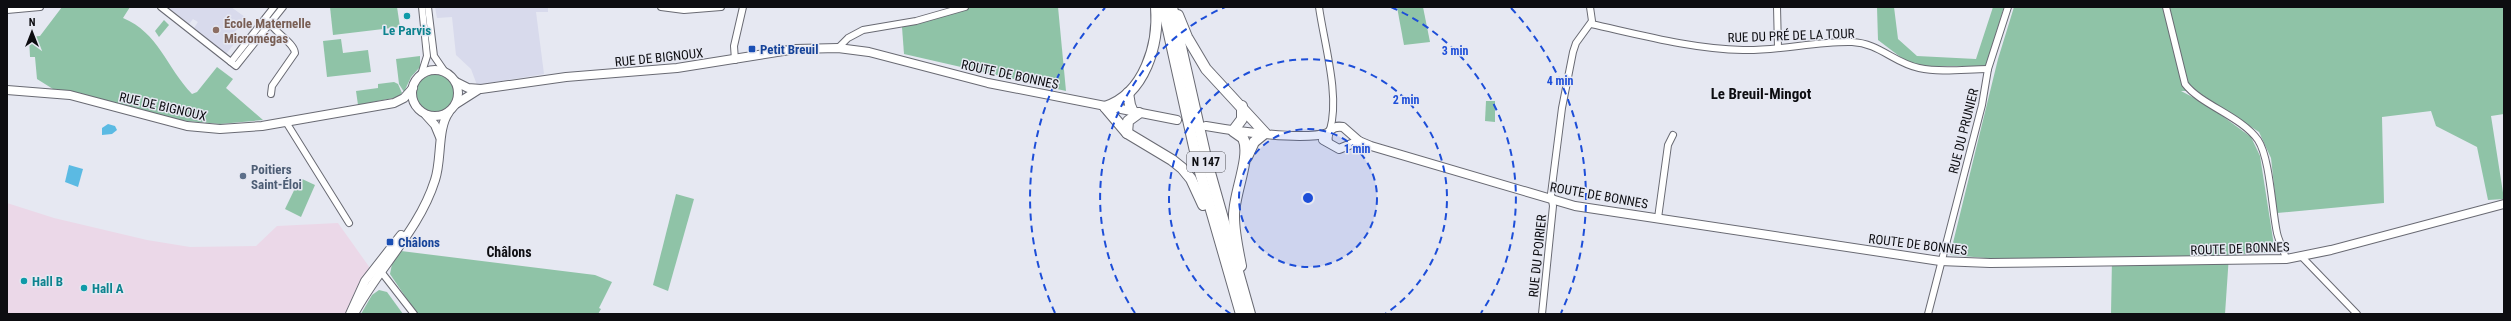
<svg xmlns="http://www.w3.org/2000/svg" width="2511" height="321" font-family="'Roboto Condensed',sans-serif">
<rect width="100%" height="100%" fill="#e6e8f2"/>
<path fill="#ebd8e8" d="M7,203L54,218L147,240L190,247L256,246L277,226L338,223L370,268L356,289L345,314H7Z"/>
<g fill="#d8daec">
<path d="M168,7H231L245,17L241,26L232,34L238,39L226,54L194,28L198,22L193,19L189,24Z"/>
<path d="M435,7H548V12H536L544,74L477,85L471,69L456,55L452,17L437,18Z"/>
</g>
<g fill="#8fc3a7">
<path d="M62,7H130L123,18C158,32 167,68 192,94L197,92L217,67L233,79L226,88L263,120L220,124L177,120L72,92L53,89L37,79L35,57H30L29,37L40,36Z"/>
<path d="M330,7H397L400,27L333,35Z"/>
<path d="M970,7H1058L1066,91L904,54L902,27Z"/>
<path d="M1397,7H1423L1430,42L1404,45Z"/>
<path d="M1877,7H1894L1898,39L1917,56L1976,59L1993,7H2004L1986,66H1922L1907,62L1878,40Z"/>
<path d="M2014,7H2504V114L2491,116L2504,199L2488,200L2477,147L2436,126L2431,111L2382,117L2384,203L2277,213L2271,158L2259,132L2196,91H2181L2206,104L2251,137L2260,156L2275,252L2229,255L2225,314H2111L2112,258L1998,259L1950,255L1998,59Z"/>
<path d="M164,20L169,25L159,37L155,31Z"/>
<path d="M341,39L343,53L368,50L371,72L327,77L323,41Z"/>
<path d="M420,56V67L411,77L404,92L399,84L396,59Z"/>
<circle cx="435" cy="93" r="20"/>
<path d="M394,82L398,84L402,93L398,97L358,105L356,91L378,88V84Z"/>
<path d="M1486,101H1495V122L1485,121Z"/>
<path d="M300,178L315,185L301,217L285,209Z"/>
<path d="M676,194L694,199L668,291L653,285Z"/>
<path d="M401,251L595,275L612,282L599,308L601,309L598,314H417L390,274L392,264Z"/>
<path d="M379,290L387,292L403,314H361L372,295Z"/>
</g>
<g fill="#5bbae3">
<path d="M108,124L115,126L117,130L112,134L102,135V128Z"/>
<path d="M69,165L83,169L78,187L65,182Z"/>
</g>
<g fill="none" stroke-linecap="round" stroke-linejoin="round">
<defs>
<g id="minor">
<path d="M161,7L236,66L283,7"/>
<path d="M428,7L434,56L445,72"/>
<path d="M661,7L684,10L721,7"/>
<path d="M1319,7C1324,43 1340,95 1330,130"/>
<path d="M1777,7L1778,48"/>
<path d="M2166,7L2185,84C2201,105 2241,116 2258,140C2270,158 2272,210 2277,233C2279,242 2284,250 2286,259"/>
<path d="M7,10L40,7"/>
<path d="M266,18C273,32 294,42 295,53L272,86L271,94"/>
<path d="M1591,24C1641,35 1692,49 1743,50C1780,51 1816,41 1852,42C1879,43 1894,63 1919,68C1941,73 1966,69 1988,69"/>
<path d="M838,48L848,38L863,30L916,21L965,7"/>
<path d="M735,60L734,46L743,7"/>
<path d="M231,62L274,7"/>
<path d="M421,75L427,56L422,7"/>
<path d="M286,122L349,223"/>
<path d="M1658,218L1668,145L1673,135"/>
<path d="M2302,257L2357,314"/>
<path d="M379,269L414,314"/>
<path d="M1542,314L1553,206L1551,194L1562,108L1573,52L1576,43L1592,21L1590,7"/>
<path d="M1928,314L1982,105L1988,69L2008,7"/>
</g>
<g id="tertiary">
<circle cx="435" cy="93" r="23"/>
<path d="M456,82L468,88L481,89L566,77L677,68L796,49L838,48L869,52L988,83L1177,120"/>
<path d="M7,90L70,95L187,126L220,129L262,126L394,103L404,98L413,88"/>
<path d="M456,104L478,90"/>
<path d="M426,115L435,125L440,137"/>
<path d="M1206,126C1235,131 1302,141 1328,133"/>
<path d="M1323,140L1339,149L1359,141"/>
<path d="M1328,142C1326,132 1332,125 1343,127L1359,141L1371,146L1575,206L1940,261L1990,263L2286,259L2331,250L2504,204"/>
<path d="M350,314L365,281L401,235"/>
<path d="M354,314C378,268 419,231 435,180C442,160 437,128 449,112"/>
</g>
<g id="trunk">
<path d="M1163,7L1198,165L1241,314"/>
<path d="M1172,7L1207,162L1250,314"/>
<path d="M1178,15L1187,37L1206,69L1265,133L1254,142L1247,157"/>
<path d="M1128,93L1130,105L1133,112"/>
<path d="M1105,107L1127,133L1172,160L1182,168L1191,179L1203,205"/>
<path d="M1105,107C1145,94 1159,44 1156,7"/>
<path d="M1127,133L1128,121L1139,113"/>
<path d="M1241,266C1238,250 1234,233 1234,217C1233,195 1252,156 1243,138L1233,131L1242,119V106"/>
</g>
</defs>
<use href="#minor" stroke="#696a73" stroke-width="8"/>
<use href="#tertiary" stroke="#696a73" stroke-width="10"/>
<use href="#trunk" stroke="#696a73" stroke-width="12"/>
<use href="#minor" stroke="#fff" stroke-width="6"/>
<use href="#tertiary" stroke="#fff" stroke-width="8"/>
<use href="#trunk" stroke="#fff" stroke-width="10"/>
</g>
<circle cx="1308" cy="198" r="69" fill="#1d4ed8" fill-opacity=".12"/>
<g fill="none" stroke="#1d4ed8" stroke-width="2" stroke-dasharray="7 5">
<circle cx="1308" cy="198" r="69"/>
<path d="M1231 314A139 139 0 1 1 1385 314"/>
<path d="M1135 313A208 208 0 0 1 1225 7M1391 7A208 208 0 0 1 1481 313"/>
<path d="M1055 313A278 278 0 0 1 1105 8M1511 8A278 278 0 0 1 1561 313"/>
</g>
<g fill="#0f9aa8" stroke="#e6e8f2" stroke-width="1.5">
<circle cx="407" cy="16" r="4"/>
<circle cx="24" cy="281" r="4"/>
<circle cx="84" cy="288" r="4"/>
</g>
<circle fill="#8d6e63" stroke="#e6e8f2" stroke-width="1.5" cx="216" cy="30" r="4"/>
<g fill="#1a4fb4" stroke="#e6e8f2" stroke-width="1.5">
<rect x="748" y="45" width="8" height="8" rx="2"/>
<rect x="386" y="238" width="8" height="8" rx="2"/>
</g>
<circle fill="#5c6f8a" stroke="#e6e8f2" stroke-width="1.5" cx="243" cy="176" r="4"/>
<g text-anchor="middle" stroke-width="3" stroke-linejoin="round" paint-order="stroke">
<rect fill="#e6e8f2" stroke="#4e4f54" stroke-width="1" x="1187" y="152" width="38" height="20" rx="3"/>
<g font-size="12" font-weight="bold" fill="#0d0d11">
<text x="1206" y="166">N 147</text>
</g>
<g font-size="13" font-weight="bold" fill="#785e54" stroke="#e6e8f2" text-anchor="start">
<text x="224" y="28">École Maternelle<tspan x="224" dy="15">Micromégas</tspan></text>
</g>
<g font-size="13" font-weight="bold" fill="#0d838f" stroke="#e6e8f2" text-anchor="start">
<text x="407" y="35" text-anchor="middle">Le Parvis</text>
<text x="32" y="286">Hall B</text>
<text x="92" y="293">Hall A</text>
</g>
<g font-size="13" fill="#0d0d11" stroke="#e6e8f2">
<text transform="translate(1791 35) rotate(-2)" y="5">RUE DU PRÉ DE LA TOUR</text>
<text transform="translate(659 57) rotate(-6)" y="5">RUE DE BIGNOUX</text>
<text transform="translate(1010 74) rotate(12)" y="5">ROUTE DE BONNES</text>
<text transform="translate(163 106) rotate(13)" y="5">RUE DE BIGNOUX</text>
<text transform="translate(1963 131) rotate(-76)" y="5">RUE DU PRUNIER</text>
<text transform="translate(1599 195) rotate(10)" y="5">ROUTE DE BONNES</text>
<text transform="translate(1918 244) rotate(7)" y="5">ROUTE DE BONNES</text>
<text transform="translate(2240 248) rotate(-2)" y="5">ROUTE DE BONNES</text>
<text transform="translate(1537 256) rotate(-84)" y="5">RUE DU POIRIER</text>
</g>
<g font-size="13" font-weight="bold" fill="#164399" stroke="#e6e8f2" text-anchor="start">
<text x="760" y="54">Petit Breuil</text>
<text x="398" y="247">Châlons</text>
</g>
<g font-size="13" font-weight="bold" fill="#4e5e75" stroke="#e6e8f2" text-anchor="start">
<text x="251" y="174">Poitiers<tspan x="251" dy="15">Saint-Éloi</tspan></text>
</g>
<g font-size="14" font-weight="bold" fill="#0d0d11" stroke="#e6e8f2">
<text x="509" y="257">Châlons</text>
</g>
<g font-size="15" font-weight="bold" fill="#0d0d11" stroke="#e6e8f2">
<text x="1761" y="99">Le Breuil-Mingot</text>
</g>
</g>
<circle cx="1308" cy="198" r="6" fill="#1d4ed8" stroke="#e6e8f2" stroke-width="2"/>
<g font-size="12" text-anchor="middle" font-weight="bold" fill="#1d4ed8" stroke="#e6e8f2" stroke-width="3" stroke-linejoin="round" paint-order="stroke">
<text x="1455" y="55">3 min</text>
<text x="1560" y="85">4 min</text>
<text x="1406" y="104">2 min</text>
<text x="1357" y="153">1 min</text>
</g>
<rect width="2511" height="321" fill="none" stroke="#0d0d11" stroke-width="16"/>
<g transform="translate(32 32)" stroke="#e6e8f2" stroke-width="3" paint-order="stroke">
<path d="M0-3L7 15L0 10L-7 15Z" fill="#0d0d11"/>
<text y="-6" font-size="11" font-weight="bold" text-anchor="middle" fill="#0d0d11">N</text>
</g>
</svg>
